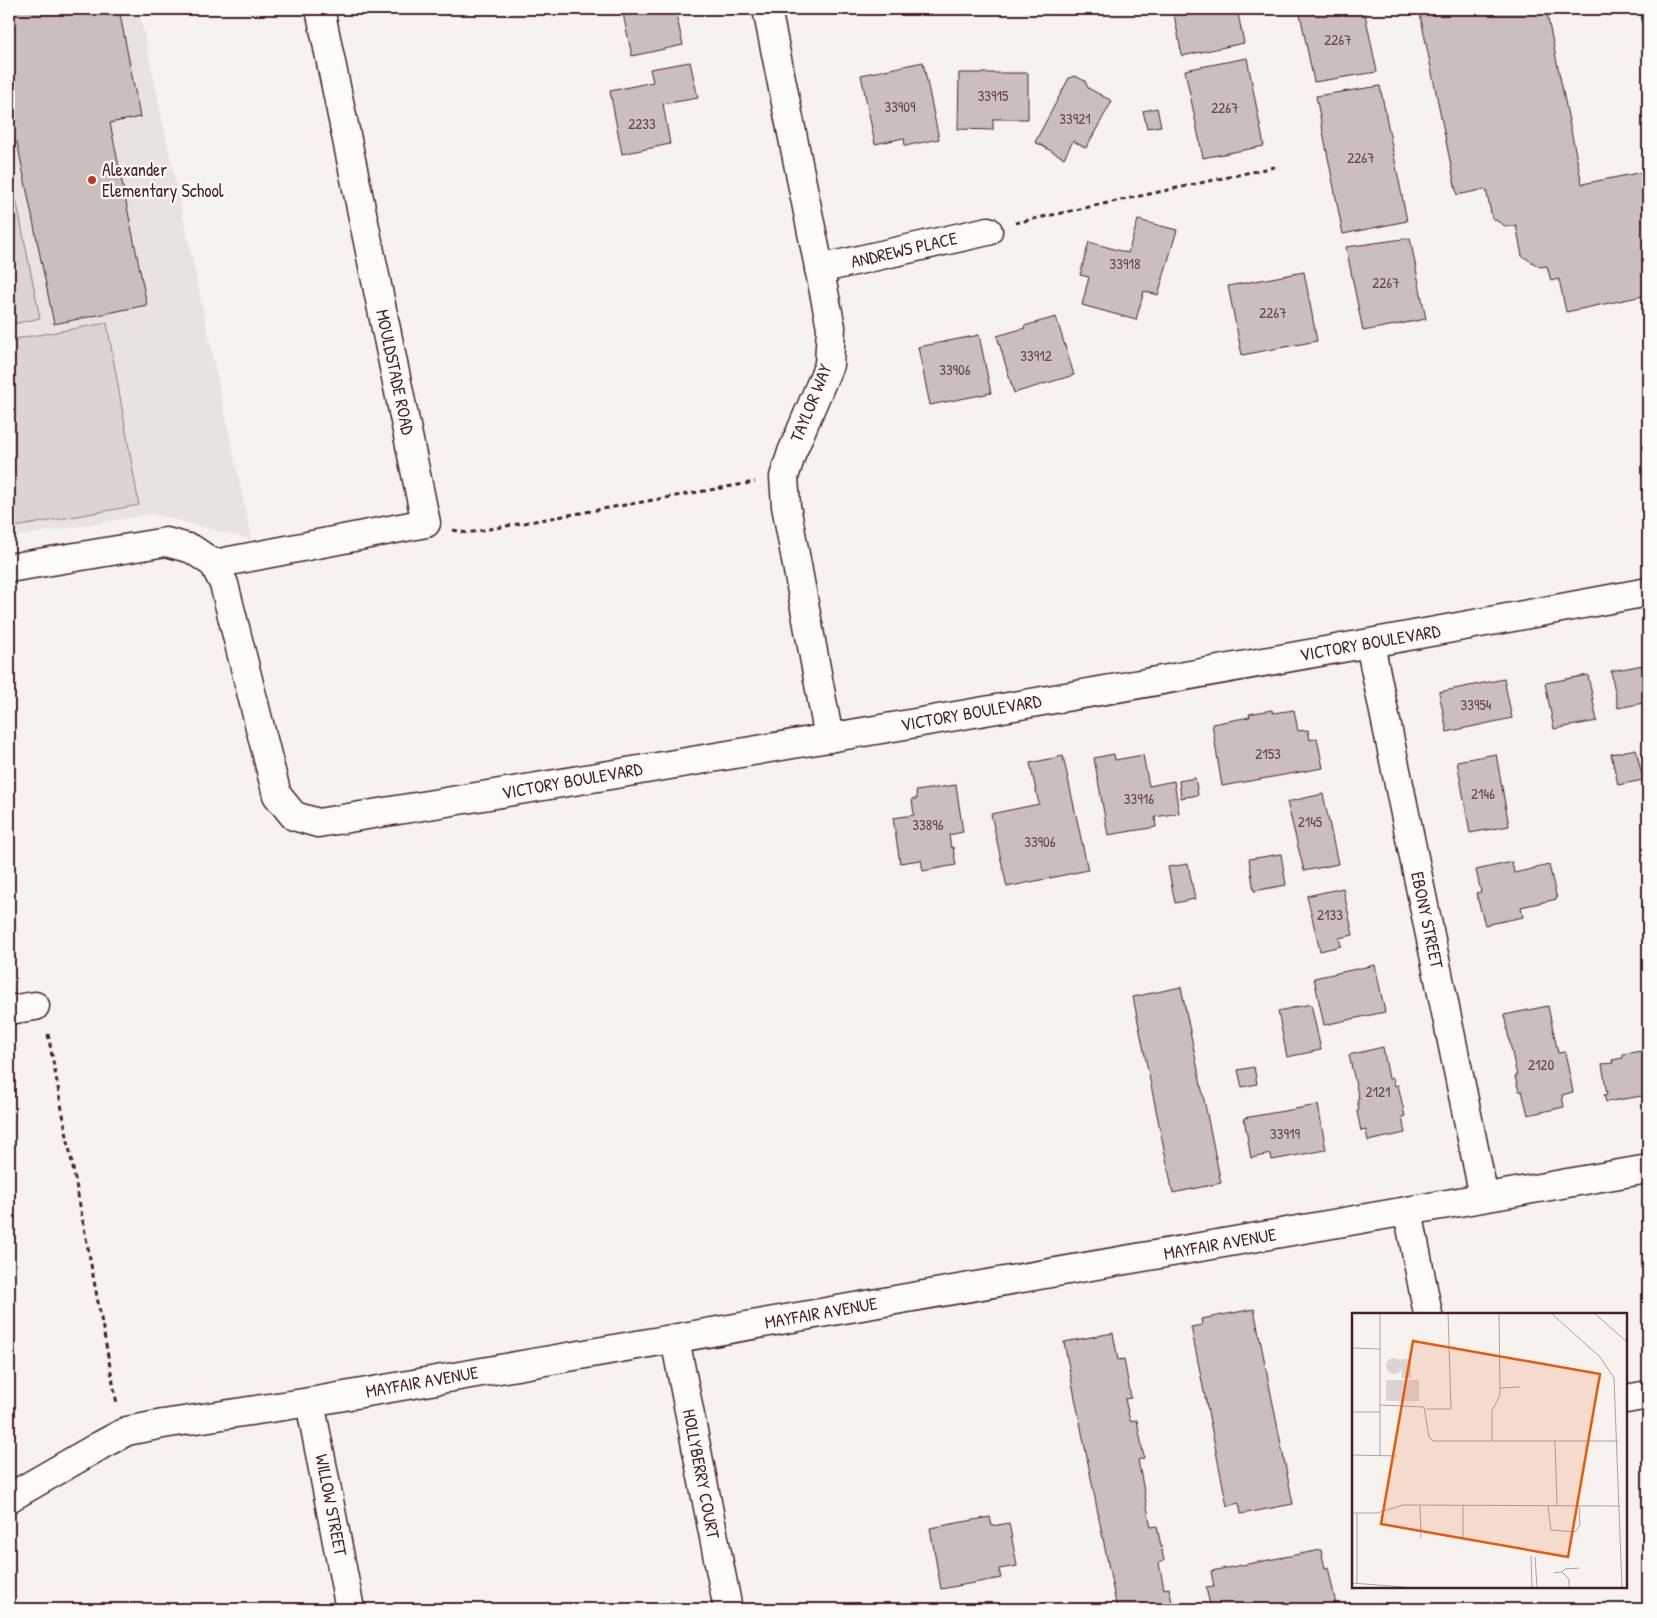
<svg xmlns="http://www.w3.org/2000/svg" width="1657" height="1618" font-family="'Patrick Hand',sans-serif">
<rect width="100%" height="100%" fill="#f6f3ef"/>
<filter id="ink" filterUnits="userSpaceOnUse"><feTurbulence type="fractalNoise" baseFrequency=".02" numOctaves="2"/><feDisplacementMap in="SourceGraphic" scale="10" xChannelSelector="R" yChannelSelector="G"/><feConvolveMatrix kernelMatrix="1 2 1 2 8 2 1 2 1" color-interpolation-filters="sRGB"/></filter>
<g filter="url(#ink)">
<path fill="#e9e3e0" d="M9,9H139L252,540L152,514L9,538Z"/>
<g fill="#dcd4d2" stroke="#937a7e">
<path d="M9,164L40,318L9,325Z"/>
<path d="M107,323L139,505L9,528V340Z"/>
</g>
<g fill="#cbbfbe" stroke="#4a1f2b">
<path d="M9,9H119L140,117L110,123L147,305L54,324L17,142L9,144Z"/>
<path d="M622,9H675L683,45L632,56Z"/>
<path d="M1173,9H1237L1244,43L1182,56Z"/>
<path d="M1299,9H1364L1377,72L1314,82Z"/>
<path d="M1419,9H1546L1582,184L1648,171V295L1566,312L1559,279L1551,281L1547,266L1540,267L1522,256L1516,225L1507,227L1492,218L1486,189L1457,195Z"/>
<path d="M1247,58L1264,146L1203,158L1185,70Z"/>
<path d="M690,62L698,98L663,104L670,144L622,154L610,91L653,82L650,69Z"/>
<path d="M923,62L939,139L905,146L904,138L875,144L861,75Z"/>
<path d="M959,73H1028V119H993V130L958,129Z"/>
<path d="M1075,76L1085,81L1088,88L1112,101L1086,148L1073,141L1064,158L1035,142L1069,78Z"/>
<path d="M1380,86L1407,221L1343,234L1316,96Z"/>
<path d="M1157,108L1161,126L1147,128L1143,111Z"/>
<path d="M1138,220L1177,230L1158,295L1144,291L1136,320L1082,305L1089,277L1080,275L1089,242L1128,253Z"/>
<path d="M1410,238L1426,319L1363,331L1346,247Z"/>
<path d="M1304,272L1317,341L1242,355L1228,286Z"/>
<path d="M1056,317L1074,375L1014,393L997,336L1025,328L1024,326Z"/>
<path d="M979,335L991,393L930,405L918,347Z"/>
<path d="M1643,665V667L1648,666V702L1618,708L1611,671Z"/>
<path d="M1588,675L1597,721L1554,729L1545,683Z"/>
<path d="M1504,679L1512,718L1447,732L1439,692Z"/>
<path d="M1272,710L1273,713L1294,710L1298,731L1308,730L1310,740L1317,738L1323,768L1222,786L1212,724L1250,717L1249,714Z"/>
<path d="M1636,749L1643,780L1618,785L1611,754Z"/>
<path d="M1114,754L1115,760L1143,755L1149,786L1174,781L1179,813L1155,817L1156,827L1108,835L1094,758Z"/>
<path d="M1496,754L1509,826L1470,833L1457,761Z"/>
<path d="M1063,756L1088,870L1007,887L991,814L1039,804L1030,763Z"/>
<path d="M1195,778L1198,795L1181,798L1179,781Z"/>
<path d="M956,785L963,832L949,835L951,848L953,847L956,865L923,871L921,860L900,863L893,818L914,815L912,799H917L916,791Z"/>
<path d="M1323,794L1338,864L1304,871L1287,802Z"/>
<path d="M1281,854L1286,885L1254,891L1249,859Z"/>
<path d="M1512,862L1514,873L1549,865L1557,899L1521,907L1523,917L1485,925L1476,893L1481,892L1476,870Z"/>
<path d="M1188,864L1195,899L1175,903L1168,867Z"/>
<path d="M1343,888L1353,935L1339,938L1341,946L1320,951L1307,896Z"/>
<path d="M1375,965L1385,1012L1324,1025L1314,978Z"/>
<path d="M1181,987L1221,1183L1173,1193L1133,997Z"/>
<path d="M1311,1004L1321,1050L1287,1057L1278,1011Z"/>
<path d="M1548,1006L1558,1053L1565,1052L1573,1092L1562,1095L1564,1107L1528,1115L1522,1091H1519L1515,1077L1517,1076L1504,1015Z"/>
<path d="M1383,1047L1389,1079L1393,1078L1395,1086L1398,1085L1405,1116L1402,1117L1405,1133L1368,1141L1366,1130L1361,1131L1357,1111L1359,1110L1357,1099H1359L1349,1055Z"/>
<path d="M1648,1050V1095L1606,1102L1604,1095L1607,1094L1602,1064L1613,1063L1612,1060L1623,1058V1054Z"/>
<path d="M1254,1067L1257,1084L1242,1087L1238,1070Z"/>
<path d="M1318,1105L1326,1150L1272,1160L1271,1154L1251,1158L1244,1118Z"/>
<path d="M1254,1309L1293,1504L1241,1514L1239,1503L1227,1506L1191,1327L1202,1325L1201,1319Z"/>
<path d="M1113,1333L1118,1360L1124,1359L1131,1398L1125,1399L1130,1421L1137,1420L1144,1458L1138,1460L1151,1527L1157,1526L1164,1561L1159,1563L1164,1589L1169,1588L1173,1606L1167,1607L1168,1609H1117L1064,1342Z"/>
<path d="M990,1517L992,1526L1009,1523L1017,1566L999,1569L1001,1578L941,1589L930,1528Z"/>
<path d="M1321,1550L1325,1568L1328,1567L1337,1609H1211L1206,1588L1214,1587L1211,1571Z"/>
</g>
<g fill="none" stroke-linecap="round" stroke-linejoin="round">
<defs>
<g id="minor">
<path d="M767,9L831,327L829,365L792,452L784,477L786,506L829,738"/>
<path d="M819,269L988,231"/>
<path d="M214,564L426,523L320,9"/>
<path d="M9,568L166,542L192,549L214,564L224,584L277,795L294,816L318,823C762,751 1206,674 1648,592"/>
<path d="M1370,644L1484,1197"/>
<path d="M9,1010L35,1006"/>
<path d="M1408,1211L1428,1314"/>
<path d="M675,1339L728,1609"/>
<path d="M1626,1399L1648,1395"/>
<path d="M310,1402L350,1609"/>
<path d="M9,1498L101,1445L127,1431L163,1424L310,1402L1648,1169"/>
</g>
</defs>
<use href="#minor" stroke="#4a1f2b" stroke-width="31"/>
<g stroke="#4a1f2b" stroke-width="3" stroke-dasharray="5 4" stroke-linecap="butt">
<path d="M1015,223L1279,166"/>
<path d="M453,530L467,533L755,482"/>
<path d="M48,1034L117,1404"/>
</g>
<use href="#minor" stroke="#fdfcf7" stroke-width="28"/>
</g>
</g>
<circle fill="#c8321e" stroke="#fdfcf7" stroke-width="2" cx="92" cy="180" r="5"/>
<g text-anchor="middle" stroke-width="4.5" stroke-linejoin="round" paint-order="stroke">
<g font-size="15" fill="#6a4750">
<text x="1338" y="45">2267</text>
<text x="993" y="101">33915</text>
<text x="900" y="112">33909</text>
<text x="1225" y="113">2267</text>
<text x="1075" y="124">33921</text>
<text x="642" y="129">2233</text>
<text x="1361" y="163">2267</text>
<text x="1125" y="269">33918</text>
<text x="1386" y="288">2267</text>
<text x="1273" y="318">2267</text>
<text x="1036" y="361">33912</text>
<text x="955" y="375">33906</text>
<text x="1476" y="710">33954</text>
<text x="1268" y="759">2153</text>
<text x="1483" y="799">2146</text>
<text x="1139" y="804">33916</text>
<text x="1310" y="827">2145</text>
<text x="928" y="830">33896</text>
<text x="1040" y="847">33906</text>
<text x="1330" y="920">2133</text>
<text x="1541" y="1070">2120</text>
<text x="1378" y="1097">2121</text>
<text x="1285" y="1139">33919</text>
</g>
<g font-size="18" fill="#4a1f2b" stroke="#fdfcf7" text-anchor="start">
<text x="102" y="176">Alexander<tspan x="102" dy="21">Elementary School</tspan></text>
</g>
<g font-size="18" fill="#4a1f2b" stroke="#fdfcf7">
<text transform="translate(904 250) rotate(-13)" y="6">ANDREWS PLACE</text>
<text transform="translate(395 372) rotate(78)" y="6">MOULDSTADE ROAD</text>
<text transform="translate(811 403) rotate(-68)" y="6">TAYLOR WAY</text>
<text transform="translate(1370 643) rotate(-10)" y="6">VICTORY BOULEVARD</text>
<text transform="translate(971 713) rotate(-10)" y="6">VICTORY BOULEVARD</text>
<text transform="translate(572 781) rotate(-10)" y="6">VICTORY BOULEVARD</text>
<text transform="translate(1427 920) rotate(78)" y="6">EBONY STREET</text>
<text transform="translate(1220 1244) rotate(-10)" y="6">MAYFAIR AVENUE</text>
<text transform="translate(821 1313) rotate(-10)" y="6">MAYFAIR AVENUE</text>
<text transform="translate(422 1382) rotate(-10)" y="6">MAYFAIR AVENUE</text>
<text transform="translate(701 1474) rotate(79)" y="6">HOLLYBERRY COURT</text>
<text transform="translate(331 1505) rotate(79)" y="6">WILLOW STREET</text>
</g>
</g>
<g transform="translate(1352 1313)">
<rect width="275" height="275" fill="#f6f3ef"/>
<path d="M34 53a8 8 0 1 1 16 0a8 8 0 1 1-16 0ZM49,46H59V65H50ZM34,67H67V88H34Z" fill="#dcd4d2"/>
<path fill="none" stroke="#b19ea1" stroke-width="1" d="M199,0L248,44L262,65L270,275M242,0L275,29M0,35L28,36M148,75L168,74M28,92L72,94L77,124L81,128H266M74,96H99L96,0M0,99H28M140,128V98L148,82L147,0M203,128L205,193M0,142L45,143M28,142V0M68,193L69,225M111,193V225M196,193L199,217L223,219L228,212L227,193M0,200H25L51,192L268,193M5,200V271M179,243L180,275M183,244L185,275M210,259L213,256L227,255M202,260L210,259L217,266V275M0,270L63,275"/>
<path fill="#e8590c" fill-opacity="0.15" stroke="#e8590c" stroke-width="2.5" d="M61,28L248,61L216,244L29,211Z"/>
<rect width="275" height="275" fill="none" stroke="#4a1f2b" stroke-width="2.5"/>
</g>
<rect width="1657" height="1618" fill="none" stroke="#fdfcf7" stroke-width="30"/>
<rect x="15" y="15" width="1627" height="1588" fill="none" stroke="#4a1f2b" stroke-width="2" filter="url(#ink)"/>
</svg>
